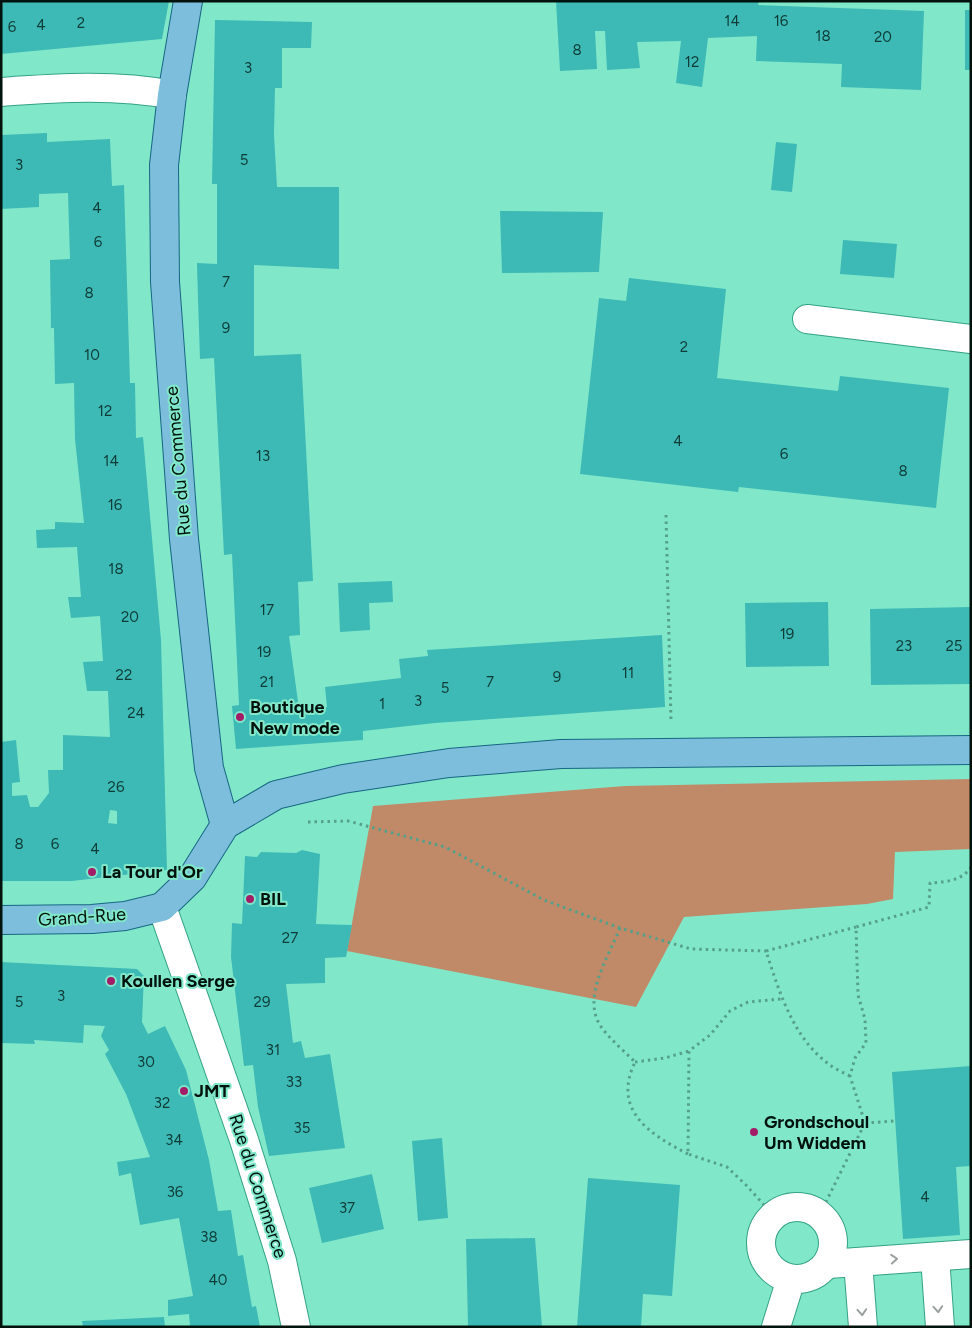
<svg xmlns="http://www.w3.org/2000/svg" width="972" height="1328" font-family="Figtree,sans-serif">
<rect width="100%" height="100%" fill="#80e8c9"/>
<path fill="#c08968" d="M971,779V849L895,852L893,899L867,904L684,917L636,1007L347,951L373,806L625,786Z"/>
<g fill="#3db9b6" fill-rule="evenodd">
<path d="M1,1H169L162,39L1,54Z"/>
<path d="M556,1H759L758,5L924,11L921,90L841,87L842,64L756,61L757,36L708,38L702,87L676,83L681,41L637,42L640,68L607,70L605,31H595L597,69L560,71Z"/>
<rect x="965" y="10" width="6" height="60"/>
<path d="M215,20L312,22L311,48H282V88H275L274,135L277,187H339V269L254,265V356L301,354L313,581L298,582L300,635L289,636L299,709L327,707L325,687L401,678L399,659L428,656L427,650L662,635L665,707L435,723L363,731V740L236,749L232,706L239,705L232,554L224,555L214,358L200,359L198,299L197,263L217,264V184H212Z"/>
<path d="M47,133V142L110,139L112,186L124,185L130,383H135L136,438L143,437L161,640L167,870L72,881H1V742L16,740L20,782L12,783V796L27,795L30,807H38L49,793L48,770H63V735L110,737L108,691H87L83,662L103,661L100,616L71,618L68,597H81L77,547L37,548L36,530L55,529V522L84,523L75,439L74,383L55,384L54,328H51L50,260L70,259L68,193L39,194V207L1,209V135ZM110,810L117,811V824L108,823Z"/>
<path d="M776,142L797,144L792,192L771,190Z"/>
<path d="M500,211L603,212L599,272L502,273Z"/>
<path d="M843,240L897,244L894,278L840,274Z"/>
<path d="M629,278L726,289L717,378L838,391L840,376L949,388L936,508L739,487L738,492L580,474L599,298L626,301Z"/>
<path d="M392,581L393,602L369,603L370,630L340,632L338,583Z"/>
<path d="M828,602L829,666L746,667L745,603Z"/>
<path d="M971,607V684L871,685L870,609Z"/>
<path d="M302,850L320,854L316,924L352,925L346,957L325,958V983L286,984L293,1043L301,1041L305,1058L330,1054L345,1148L269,1156L258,1107L253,1065L244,1066L231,957L232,923L242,924L245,856L257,857L261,852L296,853Z"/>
<path d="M1,962L137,969L144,976L142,1022L148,1034L165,1026L186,1070L209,1160L218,1211L231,1210L238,1256L243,1255L252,1307L256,1306L260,1327H190L189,1314L168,1316V1300L193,1296L179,1218L140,1225L131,1173L119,1176L117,1162L150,1157L126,1094L105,1054L109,1050L101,1036L105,1026L84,1025L83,1043L34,1040L35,1044L1,1043Z"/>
<path d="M971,1066V1166L956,1167L960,1235L903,1239L892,1072Z"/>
<path d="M442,1138L448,1218L418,1221L412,1141Z"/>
<path d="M372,1174L384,1229L322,1243L309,1188Z"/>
<path d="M588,1178L680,1185L672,1296L643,1294L641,1327H577Z"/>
<path d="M535,1238L542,1327H468L466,1239Z"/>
<path d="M164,1317L165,1327H83L82,1321Z"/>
</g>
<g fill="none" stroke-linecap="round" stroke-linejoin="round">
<defs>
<g id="minor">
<path d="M1,92C59,88 115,84 172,95"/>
<path d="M807,319L971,339"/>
<path d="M162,907L244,1140L282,1261L296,1327"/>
<circle cx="797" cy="1243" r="36"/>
<path d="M935,1257L940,1327"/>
<path d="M858,1262L863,1327"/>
<path d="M828,1264L971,1254"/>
<path d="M776,1327L791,1279"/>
</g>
<g id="major">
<path d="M188,1L172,95L164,165L165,282L184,539L209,768L225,825"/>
<path d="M1,920L92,919L125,916L162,907L192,878L225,825L276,795L343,779L449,763L561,754L971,750"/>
</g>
</defs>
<use href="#minor" stroke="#33a185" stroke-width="30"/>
<use href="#major" stroke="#176683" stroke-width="30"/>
<g stroke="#55a089" stroke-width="3" stroke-dasharray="2.5 4" stroke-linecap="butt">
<path d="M666,515L671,721"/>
<path d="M308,822L348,821L445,847L544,900L620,928L691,949L766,951"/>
<path d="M620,928C609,956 580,999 602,1028C611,1040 624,1051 635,1062C612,1110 649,1134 688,1154"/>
<path d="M635,1062L665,1058L689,1051"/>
<path d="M850,1076C842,1072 833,1068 826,1062C792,1035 779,991 766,951L856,927"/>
<path d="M865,1123L895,1121"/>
<path d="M820,1214L865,1123L850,1076L855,1058L866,1043L865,1019L858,995L856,927L929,907L930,883C945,882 962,881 971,867"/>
<path d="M773,1215L746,1185L727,1167L688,1154L689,1051L710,1035L730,1011L748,1002L781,999"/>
</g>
<use href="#minor" stroke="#fff" stroke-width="28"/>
<use href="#major" stroke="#7cbedb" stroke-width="28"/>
</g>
<defs><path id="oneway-chevron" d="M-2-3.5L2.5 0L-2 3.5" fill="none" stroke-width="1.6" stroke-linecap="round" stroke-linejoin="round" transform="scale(1.25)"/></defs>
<g stroke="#99a09e">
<use href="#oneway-chevron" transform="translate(894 1259) rotate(-4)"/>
<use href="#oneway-chevron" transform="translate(938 1309) rotate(86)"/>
<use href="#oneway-chevron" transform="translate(862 1312) rotate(86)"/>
</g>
<g fill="#a31c68" stroke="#80e8c9" stroke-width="2">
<circle cx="240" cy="717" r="5"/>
<circle cx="92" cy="872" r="5"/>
<circle cx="250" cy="899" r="5"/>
<circle cx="111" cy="981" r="5"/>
<circle cx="184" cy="1091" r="5"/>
<circle cx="754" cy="1132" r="5"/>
</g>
<g text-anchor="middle" stroke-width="4" stroke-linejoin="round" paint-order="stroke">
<g font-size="15" fill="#0f3c36">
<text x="732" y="26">14</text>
<text x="781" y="26">16</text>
<text x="81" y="28">2</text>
<text x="41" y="30">4</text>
<text x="12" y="32">6</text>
<text x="823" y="41">18</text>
<text x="883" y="42">20</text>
<text x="577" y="55">8</text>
<text x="692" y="67">12</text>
<text x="248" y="73">3</text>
<text x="244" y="165">5</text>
<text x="19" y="170">3</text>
<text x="97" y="213">4</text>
<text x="98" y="247">6</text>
<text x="226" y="287">7</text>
<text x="89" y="298">8</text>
<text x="226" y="333">9</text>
<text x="684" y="352">2</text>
<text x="92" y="360">10</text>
<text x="105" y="416">12</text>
<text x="678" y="446">4</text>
<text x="784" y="459">6</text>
<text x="263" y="461">13</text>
<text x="111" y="466">14</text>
<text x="903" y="476">8</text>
<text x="115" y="510">16</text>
<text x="116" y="574">18</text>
<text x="267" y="615">17</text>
<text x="130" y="622">20</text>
<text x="787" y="639">19</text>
<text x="904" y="651">23</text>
<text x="954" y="651">25</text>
<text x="264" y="657">19</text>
<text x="628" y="678">11</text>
<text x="124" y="680">22</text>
<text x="557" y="682">9</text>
<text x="267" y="687">21</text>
<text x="490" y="687">7</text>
<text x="445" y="693">5</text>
<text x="418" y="706">3</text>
<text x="382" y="709">1</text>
<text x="136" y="718">24</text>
<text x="116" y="792">26</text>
<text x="19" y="849">8</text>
<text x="55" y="849">6</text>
<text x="95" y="854">4</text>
<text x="290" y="943">27</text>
<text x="61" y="1001">3</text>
<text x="19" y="1007">5</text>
<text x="262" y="1007">29</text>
<text x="273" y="1055">31</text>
<text x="146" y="1067">30</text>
<text x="294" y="1087">33</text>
<text x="162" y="1108">32</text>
<text x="302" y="1133">35</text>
<text x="174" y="1145">34</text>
<text x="175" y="1197">36</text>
<text x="925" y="1202">4</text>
<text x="347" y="1213">37</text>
<text x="209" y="1242">38</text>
<text x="218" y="1285">40</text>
</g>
<g font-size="18" fill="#00120c" stroke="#80e8c9">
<text transform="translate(178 461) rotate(-95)" y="6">Rue du Commerce</text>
<text transform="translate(82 917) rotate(-4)" y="6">Grand-Rue</text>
<text transform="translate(258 1186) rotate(72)" y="6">Rue du Commerce</text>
</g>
<g font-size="18" font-weight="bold" fill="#00120c" stroke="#80e8c9" text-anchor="start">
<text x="250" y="713">Boutique<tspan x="250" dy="21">New mode</tspan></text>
<text x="102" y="878">La Tour d'Or</text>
<text x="260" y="905">BIL</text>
<text x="121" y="987">Koullen Serge</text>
<text x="194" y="1097">JMT</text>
<text x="764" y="1128">Grondschoul<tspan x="764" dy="21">Um Widdem</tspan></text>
</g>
</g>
<rect width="972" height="1328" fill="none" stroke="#00120c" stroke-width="5"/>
</svg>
